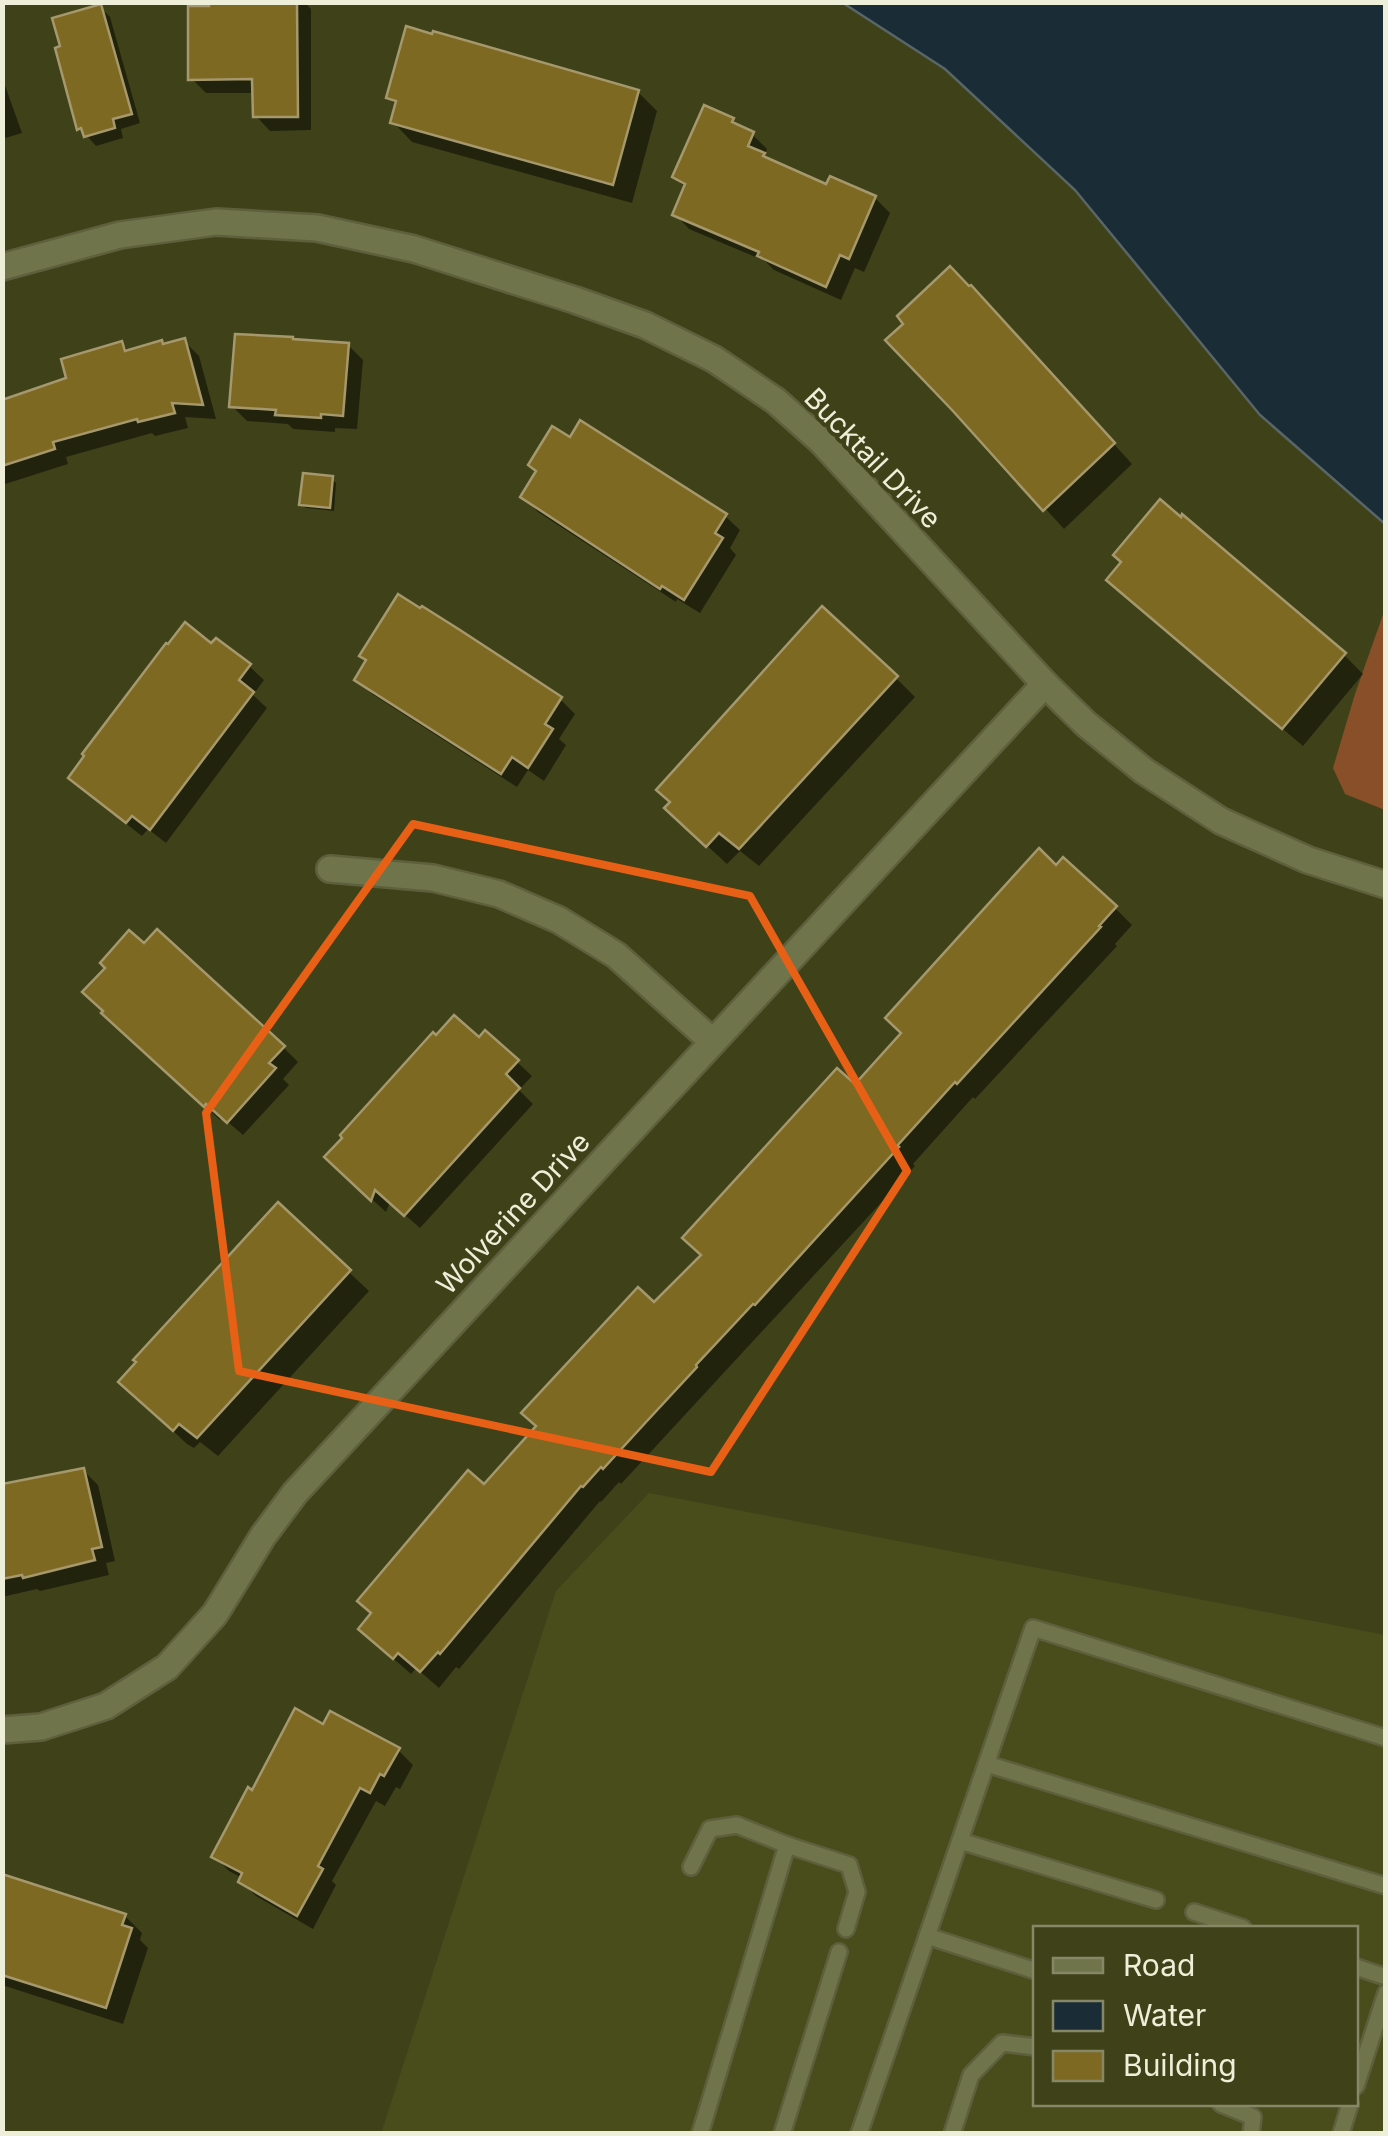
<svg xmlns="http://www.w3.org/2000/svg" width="1388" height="2136" font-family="Inter,sans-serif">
<rect width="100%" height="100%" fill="#3f4219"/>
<path fill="#494d1b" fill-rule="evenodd" d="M649,1493L1385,1635V2133L381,2134L556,1591ZM1036,1928H1356V2104H1036Z"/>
<path fill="#894f28" d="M1385,609V810L1345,794L1333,768L1355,694Z"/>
<path fill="#1a2c36" stroke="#596667" stroke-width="2.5" d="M843,3H1385V524L1260,415L1075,190L945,69Z"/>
<g fill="#0007">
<path d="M211,2H304L311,9V130L270,131L256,116L255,93H206L191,78Z"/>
<path d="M100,7L110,17L140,123L121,129L123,138L96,146L80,128Z"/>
<path d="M2,77L22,133L2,139Z"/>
<path d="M638,92L657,111L632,203L412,142L393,122L397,106L389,97Z"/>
<path d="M733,120L741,129L752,134L767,149L764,156L770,162L828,188L831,179L875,198L890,213L864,272L855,268L841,300L774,270L765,261L689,229L675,214L686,188L675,177Z"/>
<path d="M990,307L1132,464L1064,529L954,408Z"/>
<path d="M184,341L199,356L216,419L185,417L188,428L155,436L152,433L66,457L68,464L2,485V401L69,379L121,343L130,352Z"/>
<path d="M348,345L363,360L357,429L335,428V432L293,429L288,424L247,421L232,406Z"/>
<path d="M332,479L336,483L334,511L306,508L302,504Z"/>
<path d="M523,497L725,516L740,530L730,548L736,555L700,613L677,599L676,602L538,512Z"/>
<path d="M1124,563L1344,655L1363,674L1303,746L1128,599L1109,580Z"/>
<path d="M212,646L249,666L264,680L253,695L267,708L166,843L148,829L142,836L86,793L71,778Z"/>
<path d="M896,678L915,697L759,866L740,851L727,864L687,827Z"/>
<path d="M357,680L560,699L575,714L559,739L566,745L544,781L528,770L517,787L372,694Z"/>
<path d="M1056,868L1115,908L1132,925L1115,944L1117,946L975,1099L973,1097L913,1164L915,1166L621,1484L619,1482L601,1502L600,1501L459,1669L456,1667L439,1688L416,1668L411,1674L379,1646L485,1488Z"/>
<path d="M119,1028L283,1047L298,1062L283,1079L289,1085L243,1135L222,1117L220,1120Z"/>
<path d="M479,1041L517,1062L532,1076L519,1090L533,1104L420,1228L390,1202L386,1212L342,1172Z"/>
<path d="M278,1206L369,1291L218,1456L200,1442L194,1448L187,1444L141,1401L139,1362Z"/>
<path d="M83,1470L98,1485L115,1561L106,1563L109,1575L40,1591L37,1589L2,1597V1488Z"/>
<path d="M325,1727L398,1750L413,1765L400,1789L396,1787L385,1806L376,1801L332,1881L336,1885L313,1929L256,1896L241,1881L242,1878L229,1871L214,1856L253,1793Z"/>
<path d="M2,1877L125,1916L142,1933L140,1940L148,1948L123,2024L2,1985Z"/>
</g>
<g fill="#7e6923" stroke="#a5986d" stroke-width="2.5">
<path d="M209,2H297L298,117H253L252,79L188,80V6H209Z"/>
<path d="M101,4L132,114L113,119L115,128L84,137L81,128L77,130L55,48L60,46L52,18Z"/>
<path d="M406,26L432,34L433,31L639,90L613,185L390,123L396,101L386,98Z"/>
<path d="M704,105L734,118L732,122L754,132L748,146L765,153L763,156L826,184L830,176L876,196L849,259L840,255L826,287L757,256L759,252L672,215L685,184L672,177Z"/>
<path d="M950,266L969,286L971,285L1115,443L1043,511L952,410L885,340L903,324L897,316Z"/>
<path d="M235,334L293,337V339L349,343L343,416L321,414V418L275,415L276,410L229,407Z"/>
<path d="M185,338L203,405L172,403L175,413L138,422L137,419L53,442L55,449L2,466V400L66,378L61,359L122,341L125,351L162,340L163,344Z"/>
<path d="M580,420L727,514L715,533L723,538L684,600L662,586L660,589L520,497L536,471L528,465L552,426L570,437Z"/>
<path d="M303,473L333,476L330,508L299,505Z"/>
<path d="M1160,499L1181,517L1182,514L1346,653L1282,729L1106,580L1121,562L1113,555Z"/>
<path d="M398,594L420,608L422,606L460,630L562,697L545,724L553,729L528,768L512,757L501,774L354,680L366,660L359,656Z"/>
<path d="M822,606L898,676L739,849L719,833L706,847L664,808L670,802L656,790Z"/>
<path d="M185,622L211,643L216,638L251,664L239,680L254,692L150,830L132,816L126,823L68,778L84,756L82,754L166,643L168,644Z"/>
<path d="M1039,848L1056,865L1063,857L1117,906L1099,926L1101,927L957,1084L955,1082L897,1146L899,1147L755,1305L753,1304L696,1365L697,1367L647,1421L603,1469L601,1467L583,1487L581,1486L440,1654L438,1652L420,1672L398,1653L393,1659L358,1629L371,1613L357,1601L468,1470L484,1484L536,1426L521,1413L638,1287L654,1302L701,1255L682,1238L837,1068L855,1084L901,1033L885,1018Z"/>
<path d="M157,929L285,1046L269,1063L276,1068L227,1123L206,1104L204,1107L101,1013L103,1011L82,992L105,968L100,963L129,930L144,943Z"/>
<path d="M454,1015L479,1037L485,1030L519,1060L506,1074L520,1088L404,1216L375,1190L371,1201L324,1157L342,1138L340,1135L433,1032L436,1035Z"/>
<path d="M278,1202L351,1270L197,1438L179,1424L173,1431L118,1382L136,1362L133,1360Z"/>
<path d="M84,1468L102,1547L92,1549L95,1560L23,1578L22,1575L2,1579V1484Z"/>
<path d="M295,1708L323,1724L330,1711L400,1748L384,1776L380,1774L370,1793L360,1788L318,1866L323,1869L297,1916L238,1882L242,1873L211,1857L248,1787L252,1790Z"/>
<path d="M2,1874L126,1914L122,1925L132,1928L106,2008L2,1975Z"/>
</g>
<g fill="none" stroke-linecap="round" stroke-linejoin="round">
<defs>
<g id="service">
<path d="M987,1764L1386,1886"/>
<path d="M960,1841L1156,1900"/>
<path d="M691,1867L710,1829L737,1825L787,1845L849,1865L857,1892L846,1929"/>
<path d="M1194,1912L1243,1928"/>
<path d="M927,1936L1036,1971"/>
<path d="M1356,1967L1386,1977"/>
<path d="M1356,2086L1386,1993"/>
<path d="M1221,2104L1253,2117L1251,2134"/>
<path d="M700,2134L787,1845"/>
<path d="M782,2134L839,1952"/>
<path d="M859,2134L1033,1628L1386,1738"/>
<path d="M952,2134L971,2075L1002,2043L1036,2047"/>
<path d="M1341,2134L1350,2104"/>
</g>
<g id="minor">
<path d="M2,267L120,235L216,222L317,228L414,249L575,300L645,325L714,359L776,401L822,442L1045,684L1086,724L1144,771L1221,821L1308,860L1386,885"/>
<path d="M330,869L433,878L499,894L559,920L616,955L713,1042"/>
<path d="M2,1730L41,1727L106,1706L167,1667L215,1614L263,1536L295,1493L1045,684"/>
</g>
</defs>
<use href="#service" stroke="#5e603d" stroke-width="20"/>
<use href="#minor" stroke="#5e603d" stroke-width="30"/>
<use href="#service" stroke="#70744a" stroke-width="15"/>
<use href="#minor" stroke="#70744a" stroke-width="25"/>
</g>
<path fill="none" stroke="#e86016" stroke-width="8" stroke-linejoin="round" d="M413,824L750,896L907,1171L711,1472L239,1371L206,1113Z"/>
<g text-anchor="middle" stroke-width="8" stroke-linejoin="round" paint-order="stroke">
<g font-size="28" fill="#edefd9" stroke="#3f4219">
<text transform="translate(873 458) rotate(46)" y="10">Bucktail Drive</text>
<text transform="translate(513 1213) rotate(-47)" y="10">Wolverine Drive</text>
</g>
</g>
<rect width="1388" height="2136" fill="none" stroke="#edefd9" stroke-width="10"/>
<rect x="1033" y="1926" width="325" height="180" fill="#3f4219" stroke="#858766" stroke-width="2.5"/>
<rect x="1053" y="1958" width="50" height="15" fill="#70744a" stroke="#858766" stroke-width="2.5"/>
<text x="1123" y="1976" font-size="30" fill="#edefd9">Road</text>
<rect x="1053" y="2001" width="50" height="30" fill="#1a2c36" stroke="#858766" stroke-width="2.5"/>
<text x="1123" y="2026" font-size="30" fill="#edefd9">Water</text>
<rect x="1053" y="2051" width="50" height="30" fill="#7e6923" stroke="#858766" stroke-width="2.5"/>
<text x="1123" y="2076" font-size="30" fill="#edefd9">Building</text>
</svg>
